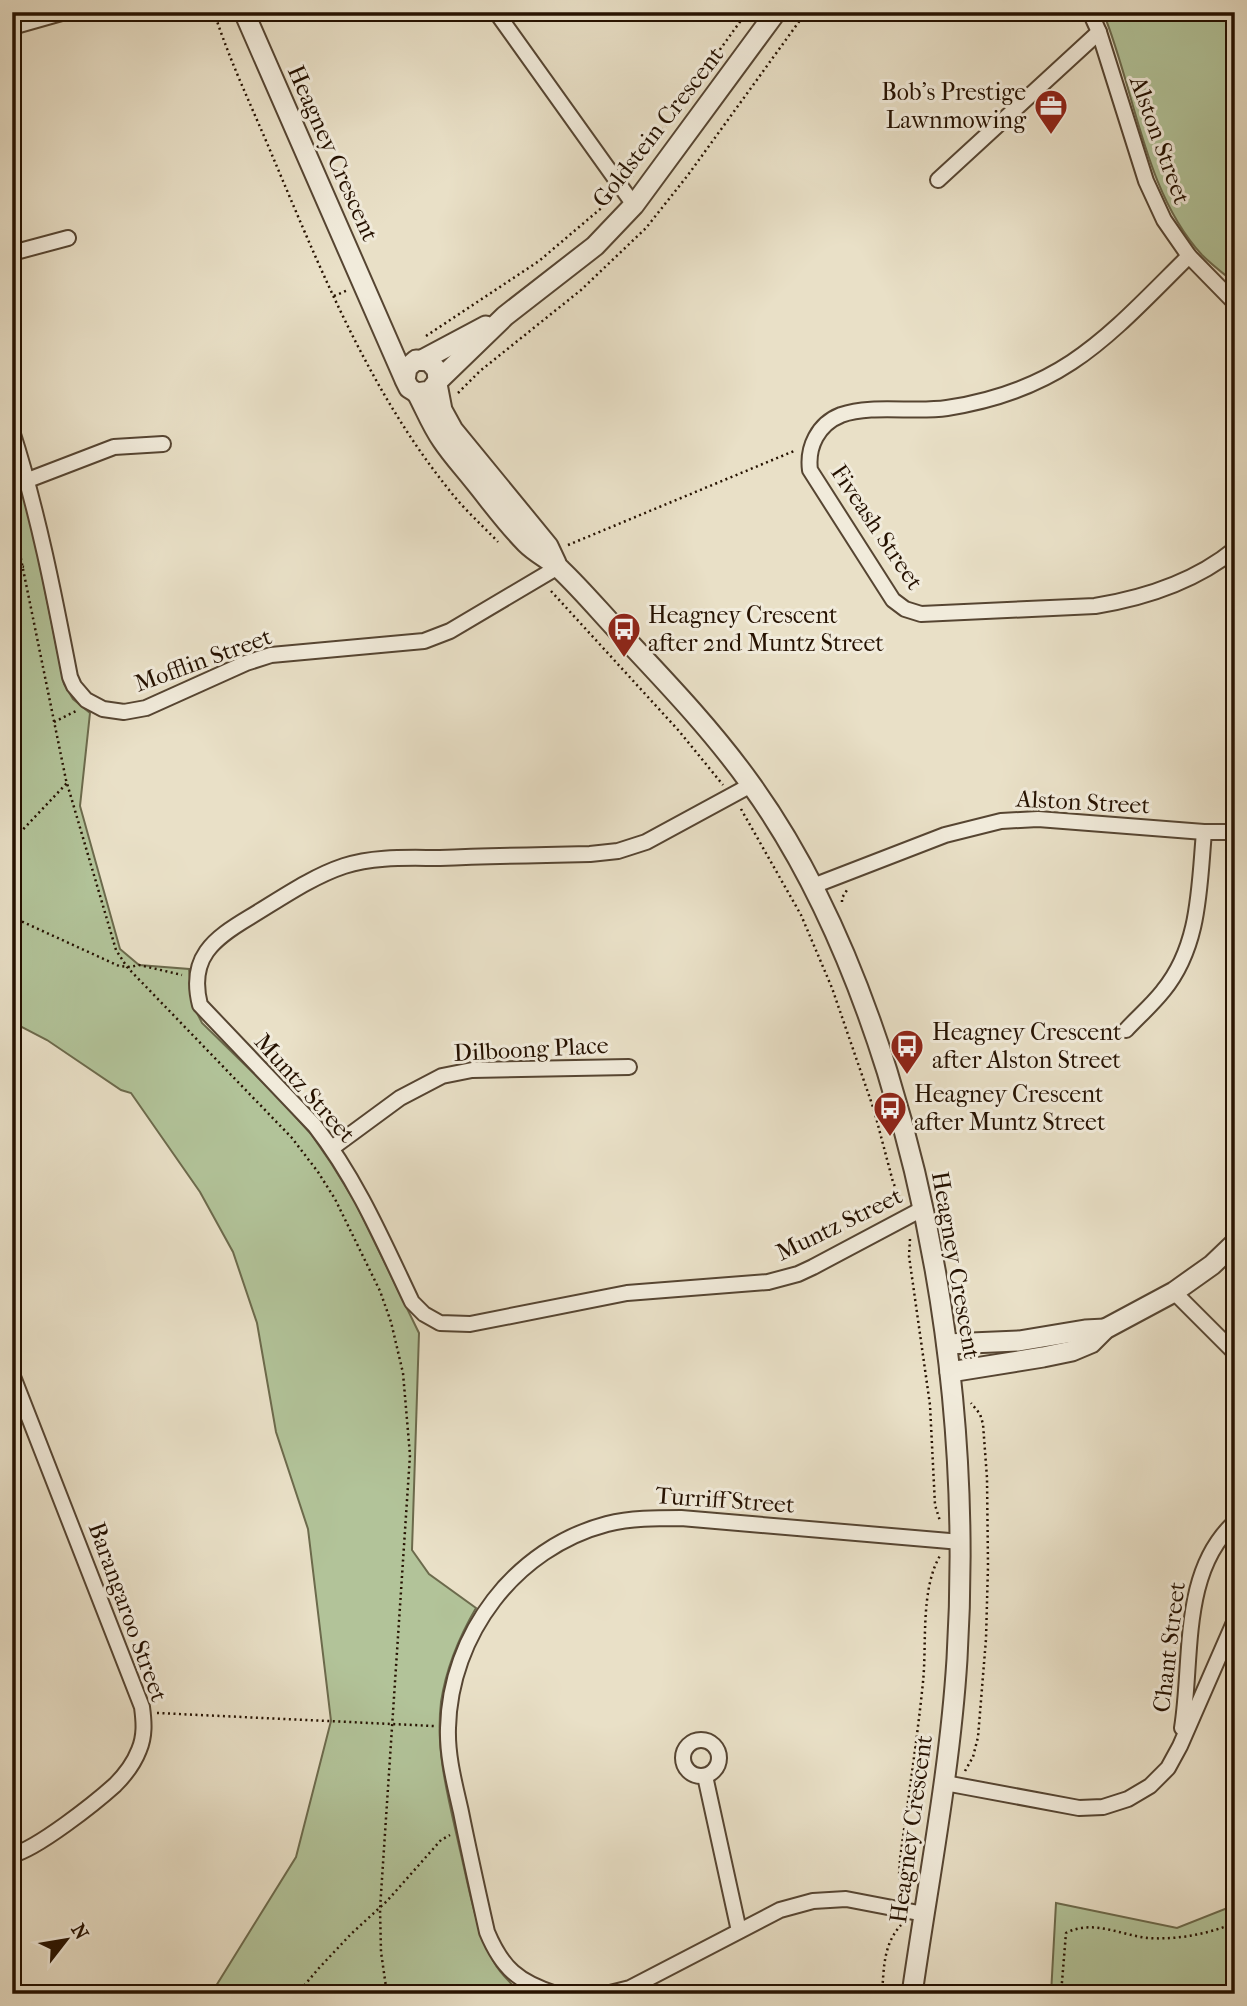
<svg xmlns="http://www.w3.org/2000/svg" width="1247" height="2006" font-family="'IM FELL French Canon',serif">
<rect width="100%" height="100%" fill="#e9e0c7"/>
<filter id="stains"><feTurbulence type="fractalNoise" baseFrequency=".00286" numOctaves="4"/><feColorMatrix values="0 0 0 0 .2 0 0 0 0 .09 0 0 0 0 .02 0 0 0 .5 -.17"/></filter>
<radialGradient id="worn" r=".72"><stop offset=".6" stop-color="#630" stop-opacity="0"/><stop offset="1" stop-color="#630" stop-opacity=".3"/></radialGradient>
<g fill="#b2c399" stroke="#6c6a4c" stroke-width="2">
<path d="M1103,12H1235V283C1224,274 1212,265 1202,255C1144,192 1135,90 1103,12Z"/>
<path d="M12,458L31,521L64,684L73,699L90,713L80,806L120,949L139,965L189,969L192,1003L202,1023L275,1094L311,1134L331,1163L355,1202L419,1333L412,1550L429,1574L476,1608C459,1637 446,1669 441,1702C435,1753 449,1800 460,1850C469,1888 475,1927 494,1962C499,1972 509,1981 517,1990L516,1994H211L296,1857L331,1721L308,1529L276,1432L257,1323L233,1252L200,1192L131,1093L121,1090L47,1040L12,1022Z"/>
<path d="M1056,1903L1177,1928L1235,1905V1994H1051Z"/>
</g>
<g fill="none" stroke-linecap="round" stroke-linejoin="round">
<defs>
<g id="minor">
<path d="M496,12L634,205"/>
<path d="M1090,12L1099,32L1146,181L1164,220L1189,256L1235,303"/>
<path d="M12,27L65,12"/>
<path d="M938,180L1099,32"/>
<path d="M12,253L68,238"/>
<path d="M1189,256C1109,335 1065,390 947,408C915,413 872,404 841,415C818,424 807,447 810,470L893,600L905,609L921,614L1095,606C1144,598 1196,581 1235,549"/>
<path d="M12,431C38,512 54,594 70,677L74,686L86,700L103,709L124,712L146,708L246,663L271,655L424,641L450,631L558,567"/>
<path d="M28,480L114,447L163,444"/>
<path d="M751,785L646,842L618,851L590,854C540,855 490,856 440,858C408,858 374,856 344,866C311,877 280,899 250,917C213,939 188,958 200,1005L315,1126C357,1180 383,1241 412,1302L424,1314L440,1323L470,1324L627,1293L768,1282L798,1274L813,1267L924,1208"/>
<path d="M813,886L945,835L1001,821L1038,819L1204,832H1235"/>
<path d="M1126,1030C1138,1017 1152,1005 1163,991C1200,946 1199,888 1204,832"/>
<path d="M332,1148L400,1098L442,1076L472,1070L629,1067"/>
<path d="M1174,1292L1235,1353"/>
<path d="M12,1374L142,1707C144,1722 145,1736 139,1750C134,1763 125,1775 115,1785C95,1803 37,1849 12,1855"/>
<path d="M1182,1728C1193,1659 1180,1572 1235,1522"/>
<circle cx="701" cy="1758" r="18"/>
<path d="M705,1776L739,1931"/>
<path d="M945,1783L1079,1808L1103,1807L1128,1799L1150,1786L1168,1768L1180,1746L1235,1620"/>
<path d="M556,1994C518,1982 502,1968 487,1932C478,1892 469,1852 461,1812C455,1785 447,1757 448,1728C450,1635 515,1548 607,1524C631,1518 656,1518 681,1518L961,1542"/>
<path d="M606,1994L630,1988L780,1910L813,1901L846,1899L924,1914"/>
</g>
<g id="tertiary">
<path d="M244,12L405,380L409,388L417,393L430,391L438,381L437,370L429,361L416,360L407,368L405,380"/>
<path d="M424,359L486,326"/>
<path d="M438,381L505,316L595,246L634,205L776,12"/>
<path d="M437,384L442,410L453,430L548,546L556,563"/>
<path d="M417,393C425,408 432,426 442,440C452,455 464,468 475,482C492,503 507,524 526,543C537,554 551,560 561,570C583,591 602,614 622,635C667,683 712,730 750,783C813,870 855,969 887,1071C946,1262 969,1460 957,1659C950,1771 928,1882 912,1994"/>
<path d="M947,1344L1019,1341L1085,1330L1105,1329"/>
<path d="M950,1372L1043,1357L1072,1351L1091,1343L1105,1329L1174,1292L1212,1265L1235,1243"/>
</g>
</defs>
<use href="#minor" stroke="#564532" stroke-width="18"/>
<use href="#tertiary" stroke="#564532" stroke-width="23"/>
<g stroke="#251100" stroke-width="2.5" stroke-dasharray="2 3.5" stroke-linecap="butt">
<path d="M214,12C230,62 252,107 272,155C322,273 371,395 454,496C467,512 483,526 498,542"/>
<path d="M632,176L639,162L747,12"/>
<path d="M334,296L348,290"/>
<path d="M426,336L539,261L612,199"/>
<path d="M458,393L480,371L581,290L646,228L688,175L806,12"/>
<path d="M12,515L66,780L116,950L127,967L292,1138L318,1172L335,1199L380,1291L391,1322L403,1373L410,1455L380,1909L381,1952L387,1994"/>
<path d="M568,545L794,451"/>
<path d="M12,564L24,567"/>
<path d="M551,591L679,731L723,785"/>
<path d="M54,722L76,711"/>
<path d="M741,809L801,915L832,988L874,1110L893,1182L902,1203"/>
<path d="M12,841L67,783"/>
<path d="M842,902V898L847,890"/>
<path d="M12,917L119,966L130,967L139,965L182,975"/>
<path d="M910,1239L909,1256L930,1405L935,1505L940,1521"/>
<path d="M157,1713L434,1726"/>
<path d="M915,1747L932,1750"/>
<path d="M965,1771L973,1757L978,1737L986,1639L988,1566L987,1478L983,1424L980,1414L971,1403"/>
<path d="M899,1876L913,1878"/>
<path d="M905,1895L899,1876L900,1859C908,1800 917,1741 923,1682C927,1643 920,1588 941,1554"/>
<path d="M883,1987L896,1989"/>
<path d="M297,1994L319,1968L351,1934L387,1901L441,1840L450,1835"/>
<path d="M496,1994L509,1990"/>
<path d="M882,1994C884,1968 883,1945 901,1925"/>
<path d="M1061,1994L1066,1933C1093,1919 1120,1935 1148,1938C1178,1940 1207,1934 1235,1923"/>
</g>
<use href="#minor" stroke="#f1ebdb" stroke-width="14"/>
<use href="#tertiary" stroke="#f1ebdb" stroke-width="19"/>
</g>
<defs>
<symbol id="office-pin" viewBox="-11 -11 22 30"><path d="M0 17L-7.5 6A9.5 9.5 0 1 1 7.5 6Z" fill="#8f2418" stroke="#f1ebdb"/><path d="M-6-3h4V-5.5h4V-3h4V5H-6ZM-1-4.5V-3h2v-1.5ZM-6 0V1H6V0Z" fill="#fff"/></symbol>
<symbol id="bus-pin" viewBox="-11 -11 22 30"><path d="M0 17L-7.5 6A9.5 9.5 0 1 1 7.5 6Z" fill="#8f2418" stroke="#f1ebdb"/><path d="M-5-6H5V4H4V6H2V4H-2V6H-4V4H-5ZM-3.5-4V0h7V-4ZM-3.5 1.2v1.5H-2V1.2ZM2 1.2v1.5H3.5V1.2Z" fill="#fff"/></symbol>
</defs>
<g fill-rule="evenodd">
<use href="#office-pin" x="1032" y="87" width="38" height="52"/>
<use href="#bus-pin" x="605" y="610" width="38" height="52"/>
<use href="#bus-pin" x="888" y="1027" width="38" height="52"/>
<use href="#bus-pin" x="871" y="1089" width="38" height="52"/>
</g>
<g text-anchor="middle" stroke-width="6" stroke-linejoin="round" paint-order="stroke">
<g font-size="24" fill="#251100" stroke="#f1ebdb" text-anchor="start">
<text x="1026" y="100" text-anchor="end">Bob's Prestige<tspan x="1026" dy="28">Lawnmowing</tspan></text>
<text x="648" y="623">Heagney Crescent<tspan x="648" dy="28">after 2nd Muntz Street</tspan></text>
<text x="932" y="1040">Heagney Crescent<tspan x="932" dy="28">after Alston Street</tspan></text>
<text x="914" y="1102">Heagney Crescent<tspan x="914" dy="28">after Muntz Street</tspan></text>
</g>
<g font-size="24" fill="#251100" stroke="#f1ebdb">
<text transform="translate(658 127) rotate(-52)" y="8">Goldstein Crescent</text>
<text transform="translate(1160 140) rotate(70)" y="8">Alston Street</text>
<text transform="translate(333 153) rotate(66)" y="8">Heagney Crescent</text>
<text transform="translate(877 527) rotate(56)" y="8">Fiveash Street</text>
<text transform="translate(203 660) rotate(-20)" y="8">Mofflin Street</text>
<text transform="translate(1083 802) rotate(3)" y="8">Alston Street</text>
<text transform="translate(531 1049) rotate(-3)" y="8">Dilboong Place</text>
<text transform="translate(305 1088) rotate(48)" y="8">Muntz Street</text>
<text transform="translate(839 1224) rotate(-26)" y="8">Muntz Street</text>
<text transform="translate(956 1265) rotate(80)" y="8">Heagney Crescent</text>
<text transform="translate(725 1500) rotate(4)" y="8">Turriff Street</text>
<text transform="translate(128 1612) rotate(70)" y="8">Barangaroo Street</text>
<text transform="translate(1169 1647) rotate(-83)" y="8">Chant Street</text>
<text transform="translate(911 1829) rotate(-82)" y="8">Heagney Crescent</text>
</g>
</g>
<rect width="1247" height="2006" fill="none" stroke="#e9e0c7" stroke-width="42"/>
<rect x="14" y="14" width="1219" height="1978" fill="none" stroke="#251100" stroke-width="3.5"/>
<rect x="21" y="21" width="1205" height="1964" fill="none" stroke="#251100" stroke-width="2"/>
<g transform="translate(66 1940) rotate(59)" stroke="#f1ebdb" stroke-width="5" paint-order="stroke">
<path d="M0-5L12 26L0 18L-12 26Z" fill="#251100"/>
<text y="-10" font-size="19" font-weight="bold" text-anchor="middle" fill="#251100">N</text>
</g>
<rect width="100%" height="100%" filter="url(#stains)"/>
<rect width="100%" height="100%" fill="url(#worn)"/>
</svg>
